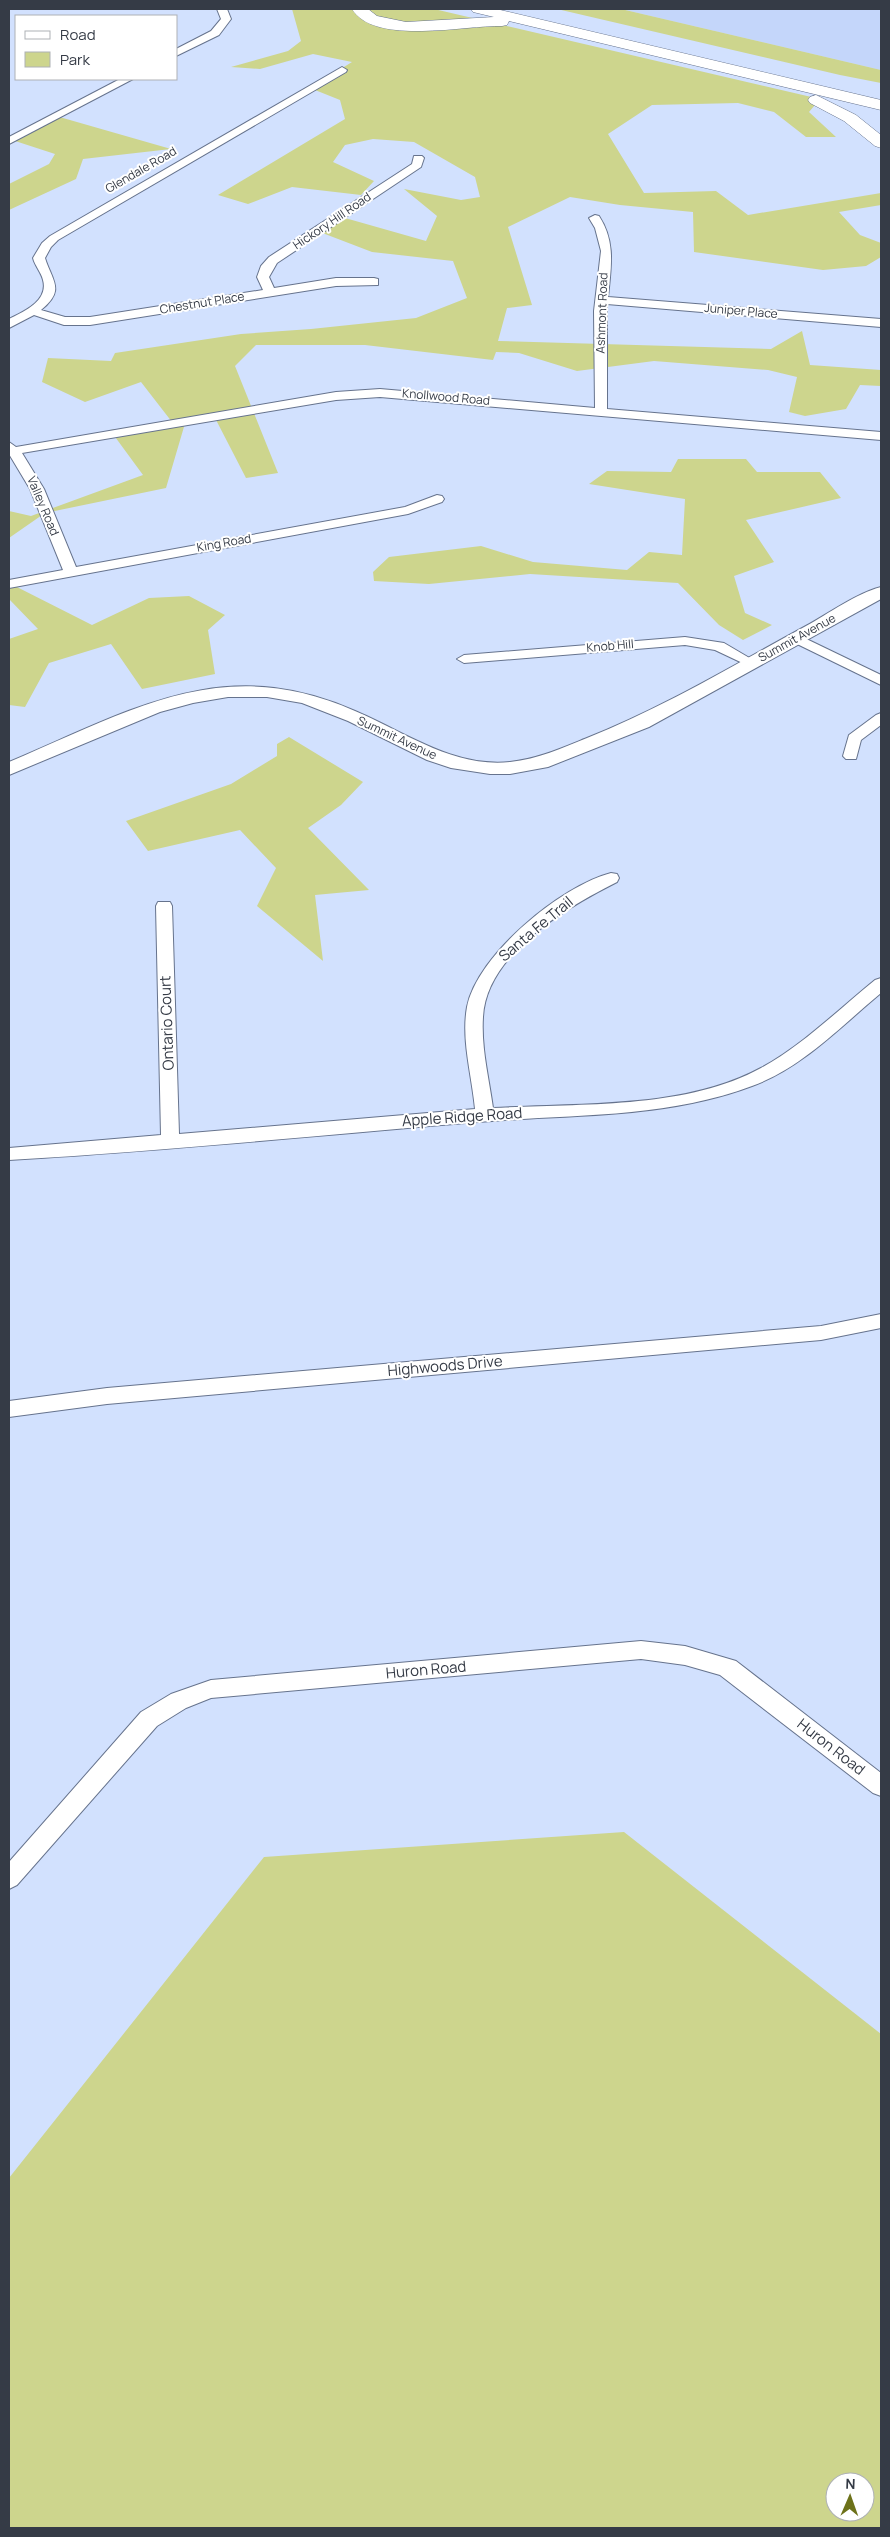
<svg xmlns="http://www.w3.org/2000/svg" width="890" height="2537" font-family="Manrope,sans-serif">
<rect width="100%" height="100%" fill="#d2e1fe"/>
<path fill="#c4d6fa" d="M621,9H881V70Z"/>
<g fill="#cdd58d" fill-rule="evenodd">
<path d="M292,9H434L820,99L809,112L836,137H806L774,112L738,103L652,105L608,134L644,193L716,191L748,215L881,193V205L839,212L860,235L881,243V257L866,266L823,270L694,252L693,212L620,205L570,197L508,227L532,305L507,308L498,341L771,349L802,331L810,365L881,370V386L860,385L846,409L805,416L789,412L797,377L768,370L654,361L577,371L519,353L496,352L493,360L365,345H256L235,366L278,473L246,478L214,416L186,420L166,488L45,513L9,538V511L31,516L143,475L110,430L172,422L141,382L85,402L42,382L48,358L111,361L115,353L241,334L311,329L416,318L467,298L453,261L372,252L312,229L338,216L426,241L437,216L404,189L461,200L480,197L475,177L414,142L373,139L345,145L333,162L374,181L361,195L292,187L248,204L218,195L345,119L340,100L310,88L352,62L313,54L260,69L231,67L288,51L301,41Z"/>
<path d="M557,9H621L881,70V83L840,75Z"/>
<path d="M56,116L171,149L83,159L76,179L9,210V184L49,164L55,154L9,139Z"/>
<path d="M678,459H746L757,472H820L841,498L746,520L774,562L734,576L745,613L772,625L743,640L719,625L678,583L530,574L429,584L374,581L373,572L389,557L481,546L533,562L627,570L649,552L682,555L685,499L589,484L607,471L671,472Z"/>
<path d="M9,583L92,625L149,598L189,596L225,615L208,630L215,674L142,689L111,644L49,663L25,707L9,705V639L38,629L9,599Z"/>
<path d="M289,737L363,782L341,805L308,828L369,890L315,895L323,961L257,906L276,868L240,830L148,851L126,821L231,784L277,756V744Z"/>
<path d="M624,1832L881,2034V2528H9V2178L264,1857ZM835,2482H865V2512H835Z"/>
</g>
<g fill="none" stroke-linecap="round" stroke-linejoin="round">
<defs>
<g id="minor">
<path d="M217,9H227L231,19L219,35L176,56V49L211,31L221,19Z"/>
<path d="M342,67L347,70L346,72L58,240L51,247L45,258C52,281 66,290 41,310L65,317H90L263,290L257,277L261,266L269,257L412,164L414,156H422L424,158L421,167L277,263L269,277L274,288L336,278H374L378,279V285L336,286L90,325H64L34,315L9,328V319C23,312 49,301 43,280C41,272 35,266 33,258L42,243L50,236Z"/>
<path d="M120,79H133L9,144V137Z"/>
<path d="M595,215L599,216C616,242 611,267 608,297L881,319V327L607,304V409L881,432V440L380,397L336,400L22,453L44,489L76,567L405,507L437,495L442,496L444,499L442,502L408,514L9,588V580L63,570L30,489L9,454V442L16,447L336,392L380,389L595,408L594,311L601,251L595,228L589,218Z"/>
<path d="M796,634L881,675V685L791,641L789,638Z"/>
<path d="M685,637L724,643L758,663L751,667L715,650L685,645L464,663L457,659L464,655Z"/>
<path d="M881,713V725L861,740L856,759H846L843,756L849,735L876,715Z"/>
<path d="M611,873L617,874L619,878L617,882C567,907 486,954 483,1017C481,1048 489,1078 493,1108C579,1103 684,1110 761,1068C803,1045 838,1010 875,980L881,978V993C841,1026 802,1068 752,1086C664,1119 570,1114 478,1122C321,1135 165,1151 9,1160V1148L161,1135L156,906L158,902H170L172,906L179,1134L475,1109C472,1076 461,1040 467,1007C477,955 561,886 611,873Z"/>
<path d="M881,1314V1328L821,1340L107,1404L9,1417V1401L107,1388L821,1326Z"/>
<path d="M641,1641L685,1646L736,1661L881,1773V1796L873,1793L720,1675L685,1665L641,1659L211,1698L186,1708L157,1726L17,1885L9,1889V1862L141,1712L171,1694L211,1680Z"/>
</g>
<path id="tertiary" d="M881,587V599L649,727L548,767L510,774H490L451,768L427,760L348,721L302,703L267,697H228L193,703L160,712L9,775V762C131,711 222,652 355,711C405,732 453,768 510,762C538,759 562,748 587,738C663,708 734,665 806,626C828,614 857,593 881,587Z"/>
<g id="trunk">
<path d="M352,9H368L377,16L406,22L494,17L473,12L471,9H496L881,100V110L509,21L507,25L502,26C465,25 374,46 352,9Z"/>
<path d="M816,95L856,115L881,135V148L875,146L844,121L810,103L808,100L810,97Z"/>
</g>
</defs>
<use href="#minor" stroke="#66738d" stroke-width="2"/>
<use href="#tertiary" stroke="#66738d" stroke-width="2"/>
<use href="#trunk" stroke="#66738d" stroke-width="1"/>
<use href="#minor" fill="#fff" fill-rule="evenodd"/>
<use href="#tertiary" fill="#fff" fill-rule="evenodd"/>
<use href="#trunk" fill="#fff" fill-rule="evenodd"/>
</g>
<g text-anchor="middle" stroke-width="4" stroke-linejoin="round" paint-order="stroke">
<g font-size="12" fill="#353b46" stroke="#fff">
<text transform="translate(141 170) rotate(-30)" y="4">Glendale Road</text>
<text transform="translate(332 221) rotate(-34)" y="4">Hickory Hill Road</text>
<text transform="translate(202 303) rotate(-9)" y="4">Chestnut Place</text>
<text transform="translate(741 311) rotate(5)" y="4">Juniper Place</text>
<text transform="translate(602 313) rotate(-88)" y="4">Ashmont Road</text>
<text transform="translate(446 397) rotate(5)" y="4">Knollwood Road</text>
<text transform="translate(43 506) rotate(67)" y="4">Valley Road</text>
<text transform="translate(224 543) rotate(-10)" y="4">King Road</text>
<text transform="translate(797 638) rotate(-29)" y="4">Summit Avenue</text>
<text transform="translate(610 646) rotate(-5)" y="4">Knob Hill</text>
<text transform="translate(397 738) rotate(25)" y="4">Summit Avenue</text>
</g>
<g font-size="15" fill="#353b46" stroke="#fff">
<text transform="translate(536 929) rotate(-40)" y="5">Santa Fe Trail</text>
<text transform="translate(167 1023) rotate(-92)" y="5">Ontario Court</text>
<text transform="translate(462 1117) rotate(-4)" y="5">Apple Ridge Road</text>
<text transform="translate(445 1366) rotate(-5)" y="5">Highwoods Drive</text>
<text transform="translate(426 1670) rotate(-5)" y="5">Huron Road</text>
<text transform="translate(831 1747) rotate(38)" y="5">Huron Road</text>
</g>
</g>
<rect width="890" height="2537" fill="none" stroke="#353b46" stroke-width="20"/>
<rect x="15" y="15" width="162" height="65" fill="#ffffff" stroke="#aeb1b5"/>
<rect x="25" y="31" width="25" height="8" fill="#ffffff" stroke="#aeb1b5"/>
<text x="60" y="40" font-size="15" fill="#353b46">Road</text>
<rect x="25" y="52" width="25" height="15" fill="#cdd58d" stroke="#aeb1b5"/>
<text x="60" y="65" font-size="15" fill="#353b46">Park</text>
<g transform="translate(850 2497) rotate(2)"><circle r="24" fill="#ffffff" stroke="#aeb1b5"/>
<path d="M0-4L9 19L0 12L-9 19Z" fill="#6d721a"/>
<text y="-8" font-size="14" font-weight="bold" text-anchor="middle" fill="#353b46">N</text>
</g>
</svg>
